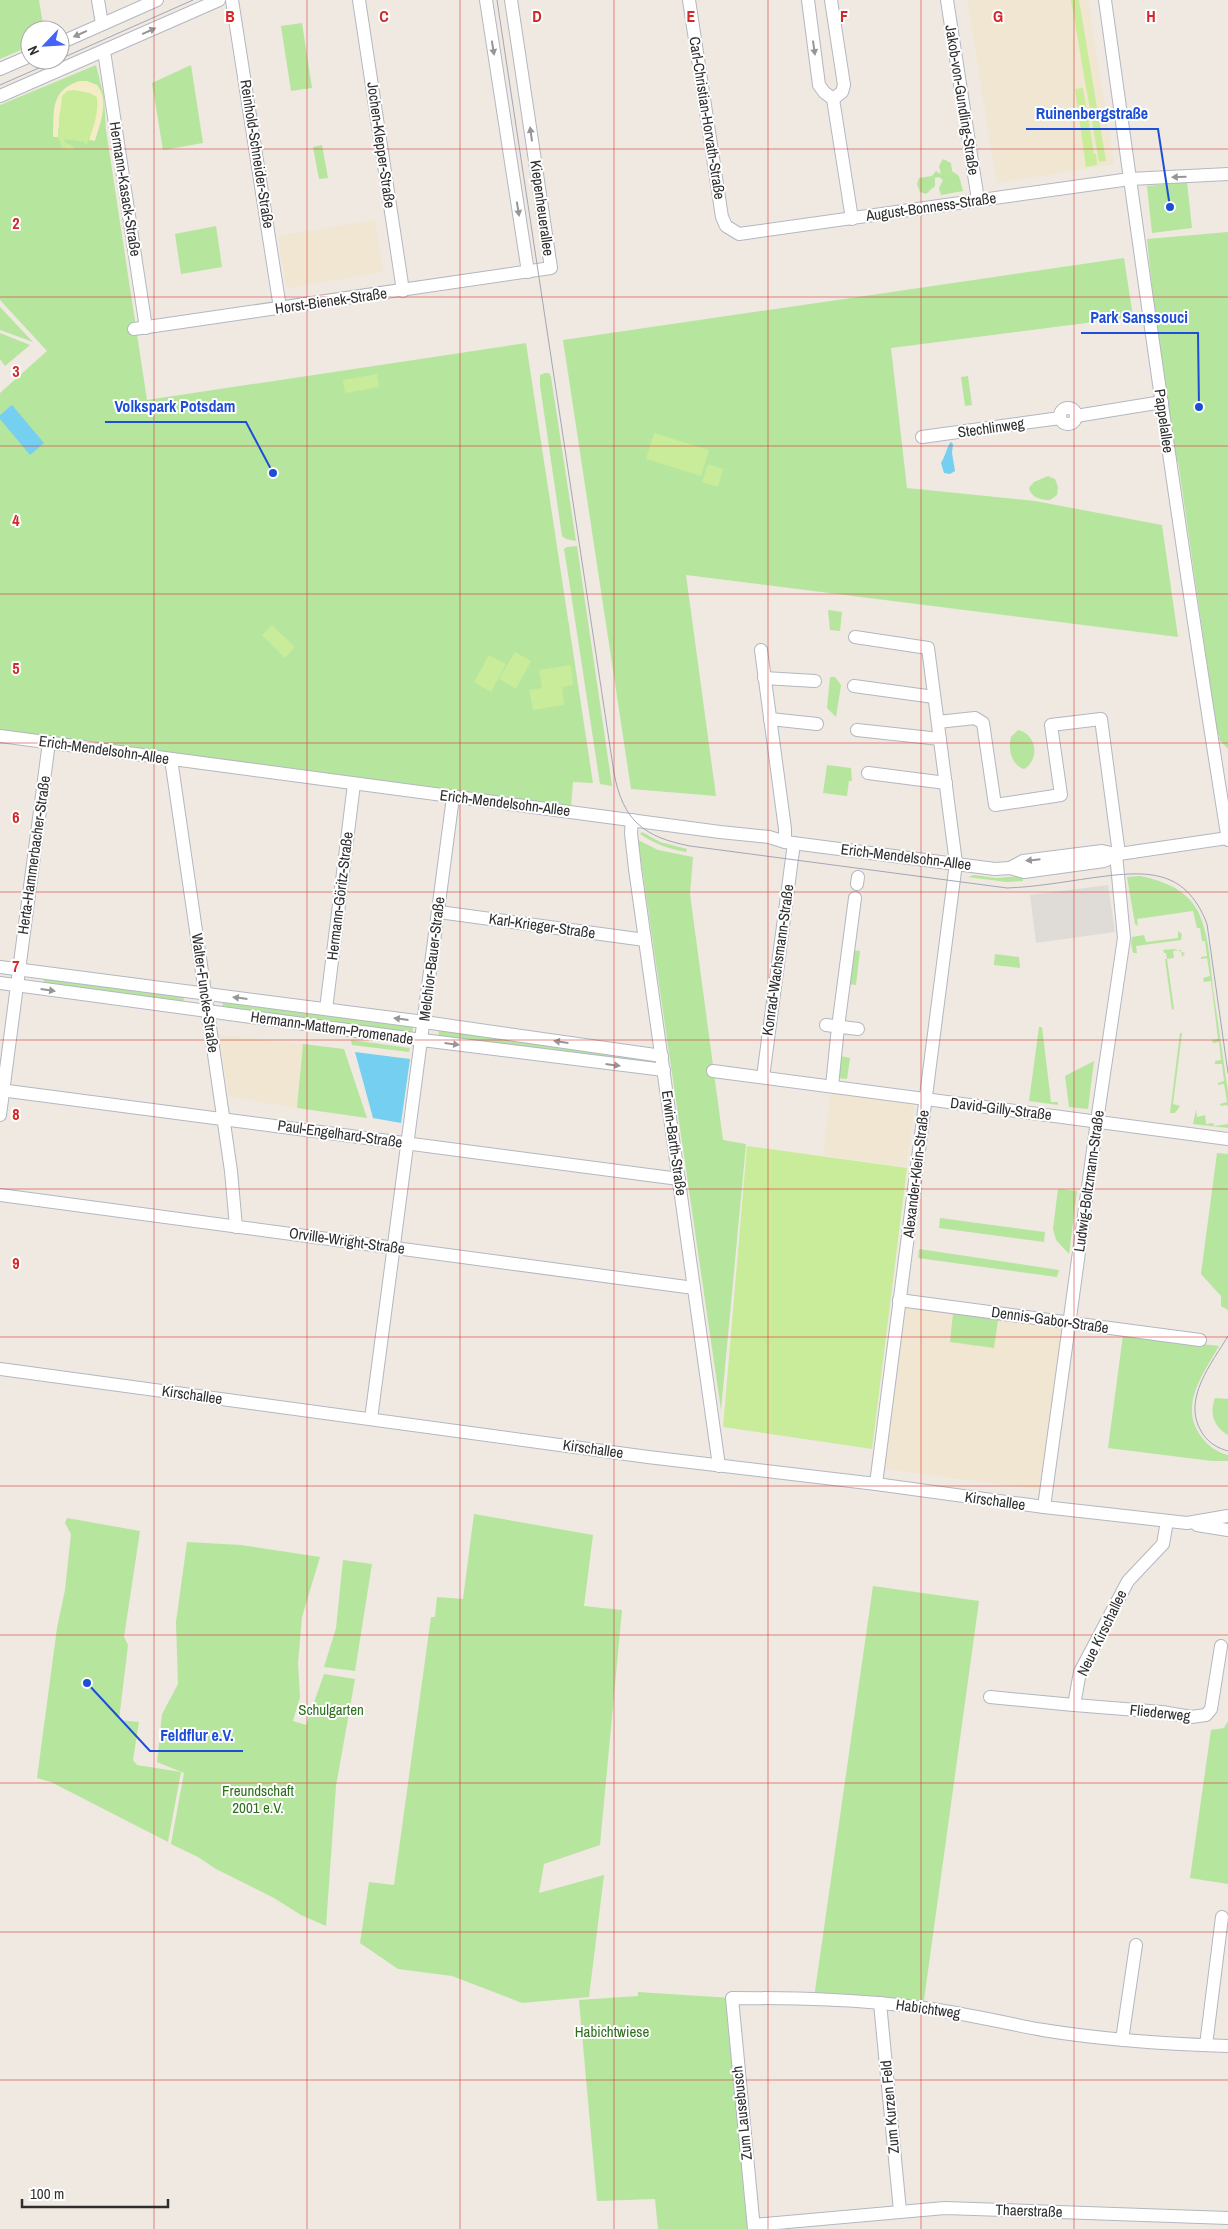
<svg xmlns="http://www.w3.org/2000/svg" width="1228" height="2229" font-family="'Archivo Narrow',sans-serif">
<rect width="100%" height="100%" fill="#efe9e1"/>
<g fill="#f0e6d1">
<path d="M967,0H1088L1114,164L997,183Z"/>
<path d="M375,220L383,272L287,288L278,236Z"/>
<path d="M218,1035L303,1044L297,1108L229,1097Z"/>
<path d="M831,1093L915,1105L906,1167L823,1155Z"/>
<path d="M906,1305L1059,1326L1062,1329L1064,1334L1044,1490L884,1469Z"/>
</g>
<g fill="#b6e59e">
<path d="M0,0H39L44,30H30V46L0,59Z"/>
<path d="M302,23L312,88L291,91L281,26Z"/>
<path d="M96,65L104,97L106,130L147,400L526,343L593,783L573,782L571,806L0,732V393L47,351L0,300V105Z"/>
<path d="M191,65L203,143L163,150L152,83Z"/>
<path d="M322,145L328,178L319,179L313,147Z"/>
<path d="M943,159L951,163L952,171L959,176L963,191L941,195L939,188L943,180L939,177L935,178V186L926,194L920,192L917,184L919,178L932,176L936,171L941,174L939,166Z"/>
<path d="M1187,182L1192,228L1152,233L1147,186Z"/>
<path d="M216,226L222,267L181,274L175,234Z"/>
<path d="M1228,232V749L1217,737H1220L1217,732L1178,461H1170L1147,239Z"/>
<path d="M1124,258L1133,317L891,348L907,488L1035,501L1162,525L1178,637L686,575L716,796L631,789L563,340Z"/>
<path d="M0,307L33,342L0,330Z"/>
<path d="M0,333L30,345L5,366L0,359Z"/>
<path d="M545,373H549L551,377L576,541L566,539L562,536L540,385V375Z"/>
<path d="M968,376L972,405L965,406L961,377Z"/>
<path d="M1048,476L1055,479L1058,487L1057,495L1050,500C1041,500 1031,498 1029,488L1034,482Z"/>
<path d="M577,546L612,786L600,784L568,574L564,549L567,547Z"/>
<path d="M828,610L842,612L840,631L830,630Z"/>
<path d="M830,677H835L841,685L836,717L827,708Z"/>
<path d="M1018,730C1037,734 1040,760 1024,769C1011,765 1008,749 1011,737Z"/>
<path d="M827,765L851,768L852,781H849L847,796L823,793Z"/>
<path d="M642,832L660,842L687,849L686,852C668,849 655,844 640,834Z"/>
<path d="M638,840L658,850L693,857L690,894L723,1140L746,1144L721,1410Z"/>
<path d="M974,875L996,878L1022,876L1023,881L1006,882L968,877Z"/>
<path d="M1140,876C1160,880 1177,886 1191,901C1210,923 1210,968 1214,996C1219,1028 1223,1059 1228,1091V1108L1227,1105L1221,1106L1220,1104L1227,1102L1224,1084L1218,1085V1083L1224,1081L1222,1064H1215V1061L1221,1060L1219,1042L1213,1043L1212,1040L1218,1039L1211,981L1204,982L1203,978L1210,976L1207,958L1201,959V957L1207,956L1205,941H1202L1200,928H1197L1193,911L1137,919L1138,926L1135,924L1127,877Z"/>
<path d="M1178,931L1182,934L1181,940L1136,946L1137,953H1133L1131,943L1132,937L1144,935L1146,942L1178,938Z"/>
<path d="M1174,949L1185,953L1182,957L1181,950L1173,951L1174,958L1167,959L1174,1009L1172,1010L1165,959H1167L1166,953H1164L1163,950Z"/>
<path d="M852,950L860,951L856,985L848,984Z"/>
<path d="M995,954L1019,957L1020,968L994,965Z"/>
<path d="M44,978L184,996L183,1005L43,986Z"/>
<path d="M223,1001L413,1027L412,1035L222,1009Z"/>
<path d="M1039,1027H1042L1051,1102H1058V1105L1029,1101Z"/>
<path d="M439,1030L648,1058L649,1066L438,1039Z"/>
<path d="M1180,1033H1182L1173,1104L1180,1106L1175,1113H1170Z"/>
<path d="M351,1040L410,1048L409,1052L352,1045Z"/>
<path d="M303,1044L344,1049L367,1118L297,1108Z"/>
<path d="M840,1056L850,1058L847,1079L838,1078Z"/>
<path d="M1094,1061L1088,1109L1069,1107L1065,1076Z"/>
<path d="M1196,1109L1197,1117L1205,1115L1206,1124L1213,1123L1214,1126L1228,1124V1128L1193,1124Z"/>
<path d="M1217,1153L1228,1154V1310L1221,1306V1296L1201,1274Z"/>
<path d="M1058,1189L1077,1191L1069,1254L1056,1240L1053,1229Z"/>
<path d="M940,1218L1045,1232L1044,1242L939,1228Z"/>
<path d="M919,1249L1059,1270L1057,1277L918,1258Z"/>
<path d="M953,1314L998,1320L994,1348L950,1342Z"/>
<path d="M1123,1335L1219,1346C1204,1373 1179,1404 1200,1435C1207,1445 1216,1452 1228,1455V1461H1212L1108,1448Z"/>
<path d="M1215,1398L1228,1399V1435C1214,1427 1209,1413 1215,1398Z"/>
<path d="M474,1514L593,1535L584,1606L622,1610L600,1845L544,1864L539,1893L604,1875L589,1997L522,2003L452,1976L398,1969L360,1943L369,1882L394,1885L431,1617H435L437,1597L463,1599Z"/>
<path d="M67,1518L140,1531L124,1637L128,1645L119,1720L139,1722L133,1760L137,1765L181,1772L168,1842L51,1782L37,1778L57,1628L65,1590L71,1534L65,1523Z"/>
<path d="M187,1542L241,1545L320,1557L302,1617L298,1663L300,1697L293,1721L306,1725L324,1674L355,1679L336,1786L326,1926L301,1915L274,1898L216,1869L198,1857L171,1844L184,1773L157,1762L162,1714L178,1684L176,1622Z"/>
<path d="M343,1560L372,1564L355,1671L324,1667L336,1628Z"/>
<path d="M873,1586L979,1601L923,2007L814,1998Z"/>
<path d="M1228,1721V1884L1190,1878L1211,1730L1224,1728Z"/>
<path d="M638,1992L732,1998L754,2229H658L655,2199L597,2201L579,2000L638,1996Z"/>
</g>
<path fill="#f3ecc5" d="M79,81H87L97,85C110,100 100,124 95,141L89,140L95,119L60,111L58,137H53C54,110 50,91 79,81Z"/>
<g fill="#c9ec9a">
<path d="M1071,0H1079L1106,161L1099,162Z"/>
<path d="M1083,88L1094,154H1096L1097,165L1086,167L1075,89Z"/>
<path d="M74,90L90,93L97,97C99,113 93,129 87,144L84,145L85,142L64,139L66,143L74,147L72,150L62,148L58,137L62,96L67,91Z"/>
<path d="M377,374L379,387L345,393L343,380Z"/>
<path d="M654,433L709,450L701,476L646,459Z"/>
<path d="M708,464L723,469L718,487L702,482Z"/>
<path d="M272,625L295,647L285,658L262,635Z"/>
<path d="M515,652L531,661L516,689L499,679Z"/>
<path d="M489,655L506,664L491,692L474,682Z"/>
<path d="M571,665L573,685L562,687L564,705L533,710L529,690L542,688L539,670Z"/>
<path d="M747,1146L907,1168L872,1449L723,1427Z"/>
</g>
<path fill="#dfdcd8" d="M1108,885L1115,932L1036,943L1030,895Z"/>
<g fill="#75cff0">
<path d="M12,405L44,443L30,455L0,419V415Z"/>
<path d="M951,442L953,444L952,453L955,471L950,474L944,473L941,463C945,457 948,444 951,442Z"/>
<path d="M355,1052L410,1059L401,1123L373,1118Z"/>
</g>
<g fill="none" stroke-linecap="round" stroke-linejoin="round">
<defs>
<g id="minor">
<path d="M98,0L102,24"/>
<path d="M232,0L280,308"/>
<path d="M359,0L403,291"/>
<path d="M486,0L528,272"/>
<path d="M689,0L722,217L726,226L739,234L1130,179L1228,174"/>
<path d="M808,0L819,85L824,92L833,99L852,219"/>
<path d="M831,0L844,85L842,92L833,99"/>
<path d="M947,0L978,200"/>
<path d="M1105,0C1144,280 1183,561 1228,840"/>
<path d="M60,43L157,0"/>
<path d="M104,51L146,328"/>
<path d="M0,69L30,56"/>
<path d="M0,96L219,0"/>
<path d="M134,329L551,268L511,0"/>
<circle cx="1068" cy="416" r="8"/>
<path d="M1076,416L1162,402"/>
<path d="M922,437L1060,418"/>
<path d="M855,637L928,648L956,863L876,1484"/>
<path d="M761,650L785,829V842"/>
<path d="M764,678L815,681"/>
<path d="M854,686L934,697"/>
<path d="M770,719L817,724"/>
<path d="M938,722L975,718L983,723L995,805L1061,795L1051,725L1101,719L1119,854"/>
<path d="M857,730L940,739"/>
<path d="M0,736L720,832L769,837L785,842L995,869L1010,868L1024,872L1104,861L1119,854L1228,838"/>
<path d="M171,759L231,1171L236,1227"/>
<path d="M868,773L946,783"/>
<path d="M632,820L631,833L635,869L719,1466"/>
<path d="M1010,868L1023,861L1102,851L1116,854"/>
<path d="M857,884L858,877"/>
<path d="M439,912L645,940"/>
<path d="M0,967L424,1022L662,1056"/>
<path d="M0,983L422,1040L664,1070"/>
<path d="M326,1009L354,784"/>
<path d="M826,1025L858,1029"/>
<path d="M713,1071L1228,1139"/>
<path d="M763,1077L794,843"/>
<path d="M832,1086L838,1027L855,898"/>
<path d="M0,1090L679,1179"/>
<path d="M0,1115L49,742"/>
<path d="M0,1195L694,1288"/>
<path d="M899,1300L1200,1340"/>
<path d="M0,1369L648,1457L876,1484L1044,1507L1187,1523L1228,1516"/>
<path d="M371,1419L453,797"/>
<path d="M1044,1507L1097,1121L1124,938L1116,854"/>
<path d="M1197,1525L1228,1530"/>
<path d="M990,1697L1074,1705L1080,1672L1128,1581L1163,1544L1167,1521"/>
<path d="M1074,1705L1162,1712L1191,1717L1206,1715L1211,1709L1221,1646"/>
<path d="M880,2003L900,2211"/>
<path d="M1122,2040L1136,1945"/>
<path d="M1206,2045L1222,1917"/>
<path d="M754,2225L945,2208L1228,2218"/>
<path d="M754,2229L732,1998C796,1998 860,1999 924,2008C964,2013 1004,2023 1043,2030C1104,2040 1167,2044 1228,2046"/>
</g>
</defs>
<use href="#minor" stroke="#b4b7c1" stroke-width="14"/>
<use href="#minor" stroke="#fff" stroke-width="12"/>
<g stroke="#a3a6b8" stroke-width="1">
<path d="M497,0L614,773C623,821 644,837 690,846L1007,888C1035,887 1063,882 1091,878C1143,871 1185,866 1207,924L1228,1073"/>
<path d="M60,59L193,0"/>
<path d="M0,85L57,60"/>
<path d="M1228,1336C1212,1363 1182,1399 1201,1431C1207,1442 1217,1448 1228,1451"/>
</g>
</g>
<defs><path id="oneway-solid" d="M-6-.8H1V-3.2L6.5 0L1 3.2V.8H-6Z" transform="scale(1.25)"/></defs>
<g fill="#969696">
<use href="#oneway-solid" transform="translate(149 31) rotate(-24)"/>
<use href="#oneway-solid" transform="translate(80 34) rotate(156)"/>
<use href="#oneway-solid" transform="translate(493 48) rotate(81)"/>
<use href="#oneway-solid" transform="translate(814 48) rotate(82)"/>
<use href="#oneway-solid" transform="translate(531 134) rotate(-98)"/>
<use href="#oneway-solid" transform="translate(1179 177) rotate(178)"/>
<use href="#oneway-solid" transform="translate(518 209) rotate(81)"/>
<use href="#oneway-solid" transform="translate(1033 860) rotate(174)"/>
<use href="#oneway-solid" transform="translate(48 990) rotate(8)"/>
<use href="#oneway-solid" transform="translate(240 998) rotate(-173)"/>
<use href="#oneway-solid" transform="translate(401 1019) rotate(-173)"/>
<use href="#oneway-solid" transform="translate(561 1042) rotate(-172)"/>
<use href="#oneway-solid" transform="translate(452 1044) rotate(7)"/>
<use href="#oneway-solid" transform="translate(613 1065) rotate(7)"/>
</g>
<path fill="none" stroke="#d62828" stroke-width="1" stroke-opacity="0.55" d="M154,0V2229M307,0V2229M460,0V2229M614,0V2229M768,0V2229M921,0V2229M1074,0V2229M0,149H1228M0,297H1228M0,446H1228M0,594H1228M0,743H1228M0,892H1228M0,1040H1228M0,1189H1228M0,1337H1228M0,1486H1228M0,1635H1228M0,1783H1228M0,1932H1228M0,2080H1228"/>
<g text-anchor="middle" stroke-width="4" stroke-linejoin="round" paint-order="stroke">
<g font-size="15" fill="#2e2e2e" stroke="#fff">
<text transform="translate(962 100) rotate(81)" y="5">Jakob-von-Gundling-Straße</text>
<text transform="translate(707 118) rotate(81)" y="5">Carl-Christian-Horvath-Straße</text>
<text transform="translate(381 145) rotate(82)" y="5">Jochen-Klepper-Straße</text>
<text transform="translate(257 154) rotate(81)" y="5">Reinhold-Schneider-Straße</text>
<text transform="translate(125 189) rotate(81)" y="5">Hermann-Kasack-Straße</text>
<text transform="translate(931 207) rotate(-8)" y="5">August-Bonness-Straße</text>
<text transform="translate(542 208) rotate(82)" y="5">Kiepenheuerallee</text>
<text transform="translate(331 301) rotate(-8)" y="5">Horst-Bienek-Straße</text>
<text transform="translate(1164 421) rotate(82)" y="5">Pappelallee</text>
<text transform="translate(991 428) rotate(-8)" y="5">Stechlinweg</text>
<text transform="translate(104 750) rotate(8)" y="5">Erich-Mendelsohn-Allee</text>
<text transform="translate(505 803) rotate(7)" y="5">Erich-Mendelsohn-Allee</text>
<text transform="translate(34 855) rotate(-82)" y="5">Herta-Hammerbacher-Straße</text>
<text transform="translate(906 857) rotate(7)" y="5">Erich-Mendelsohn-Allee</text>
<text transform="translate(340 896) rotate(-83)" y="5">Hermann-Göritz-Straße</text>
<text transform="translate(542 926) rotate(8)" y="5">Karl-Krieger-Straße</text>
<text transform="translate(432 959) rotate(-83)" y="5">Melchior-Bauer-Straße</text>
<text transform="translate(778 960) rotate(-82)" y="5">Konrad-Wachsmann-Straße</text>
<text transform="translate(205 993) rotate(82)" y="5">Walter-Funcke-Straße</text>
<text transform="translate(332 1028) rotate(8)" y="5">Hermann-Mattern-Promenade</text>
<text transform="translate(1001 1109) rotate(7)" y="5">David-Gilly-Straße</text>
<text transform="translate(340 1134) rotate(8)" y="5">Paul-Engelhard-Straße</text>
<text transform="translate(674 1143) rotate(82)" y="5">Erwin-Barth-Straße</text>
<text transform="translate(916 1174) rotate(-83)" y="5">Alexander-Klein-Straße</text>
<text transform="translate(1089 1181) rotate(-82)" y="5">Ludwig-Boltzmann-Straße</text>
<text transform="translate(347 1241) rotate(8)" y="5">Orville-Wright-Straße</text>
<text transform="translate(1050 1320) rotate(8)" y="5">Dennis-Gabor-Straße</text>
<text transform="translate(192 1395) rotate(8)" y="5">Kirschallee</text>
<text transform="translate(593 1449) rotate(8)" y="5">Kirschallee</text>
<text transform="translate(995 1501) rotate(8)" y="5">Kirschallee</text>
<text transform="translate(1102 1633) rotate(-64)" y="5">Neue Kirschallee</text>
<text transform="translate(1160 1713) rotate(6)" y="5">Fliederweg</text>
<text transform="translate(928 2009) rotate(8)" y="5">Habichtweg</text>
<text transform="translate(890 2107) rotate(-95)" y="5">Zum Kurzen Feld</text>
<text transform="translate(742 2113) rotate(-96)" y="5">Zum Lausebusch</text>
<text transform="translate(1029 2211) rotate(2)" y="5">Thaerstraße</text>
</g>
<g font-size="15" fill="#2c6e1b" stroke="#fff">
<text x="331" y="1715">Schulgarten</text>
<text x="258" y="1796">Freundschaft<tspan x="258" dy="17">2001 e.V.</tspan></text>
<text x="612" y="2037">Habichtwiese</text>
</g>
</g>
<g font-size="16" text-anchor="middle" font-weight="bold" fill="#d62828" stroke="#fff" stroke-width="4" stroke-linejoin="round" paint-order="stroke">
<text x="230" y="22">B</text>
<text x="384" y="22">C</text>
<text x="537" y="22">D</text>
<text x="691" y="22">E</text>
<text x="844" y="22">F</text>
<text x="998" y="22">G</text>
<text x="1151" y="22">H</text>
<text x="16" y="229">2</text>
<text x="16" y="377">3</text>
<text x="16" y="526">4</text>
<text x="16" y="674">5</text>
<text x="16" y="823">6</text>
<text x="16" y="972">7</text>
<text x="16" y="1120">8</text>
<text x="16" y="1269">9</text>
</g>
<path fill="none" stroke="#1d4ed8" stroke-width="2" d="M1170 207L1158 129H1026M1199 407L1198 333H1081M273 473L246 422H105M87 1683L150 1751H243"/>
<g fill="#1d4ed8" stroke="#fff" stroke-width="2">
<circle cx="1170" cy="207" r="5"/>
<circle cx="1199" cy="407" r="5"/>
<circle cx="273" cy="473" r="5"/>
<circle cx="87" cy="1683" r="5"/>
</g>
<g font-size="16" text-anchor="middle" font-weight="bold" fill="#1d4ed8" stroke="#fff" stroke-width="4" stroke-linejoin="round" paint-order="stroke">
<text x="1092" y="119">Ruinenbergstraße</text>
<text x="1139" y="323">Park Sanssouci</text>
<text x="175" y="412">Volkspark Potsdam</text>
<text x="197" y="1741">Feldflur e.V.</text>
</g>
<g transform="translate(45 45) rotate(245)"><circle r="24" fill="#ffffff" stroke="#ababab"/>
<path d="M0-4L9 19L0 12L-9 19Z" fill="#4264fb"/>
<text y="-8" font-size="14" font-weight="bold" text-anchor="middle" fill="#2e2e2e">N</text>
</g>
<path d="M22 2199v8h146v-8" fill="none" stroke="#2e2e2e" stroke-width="2.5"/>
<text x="30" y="2199" font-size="15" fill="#2e2e2e" stroke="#ffffff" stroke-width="4" paint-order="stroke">100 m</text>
</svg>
